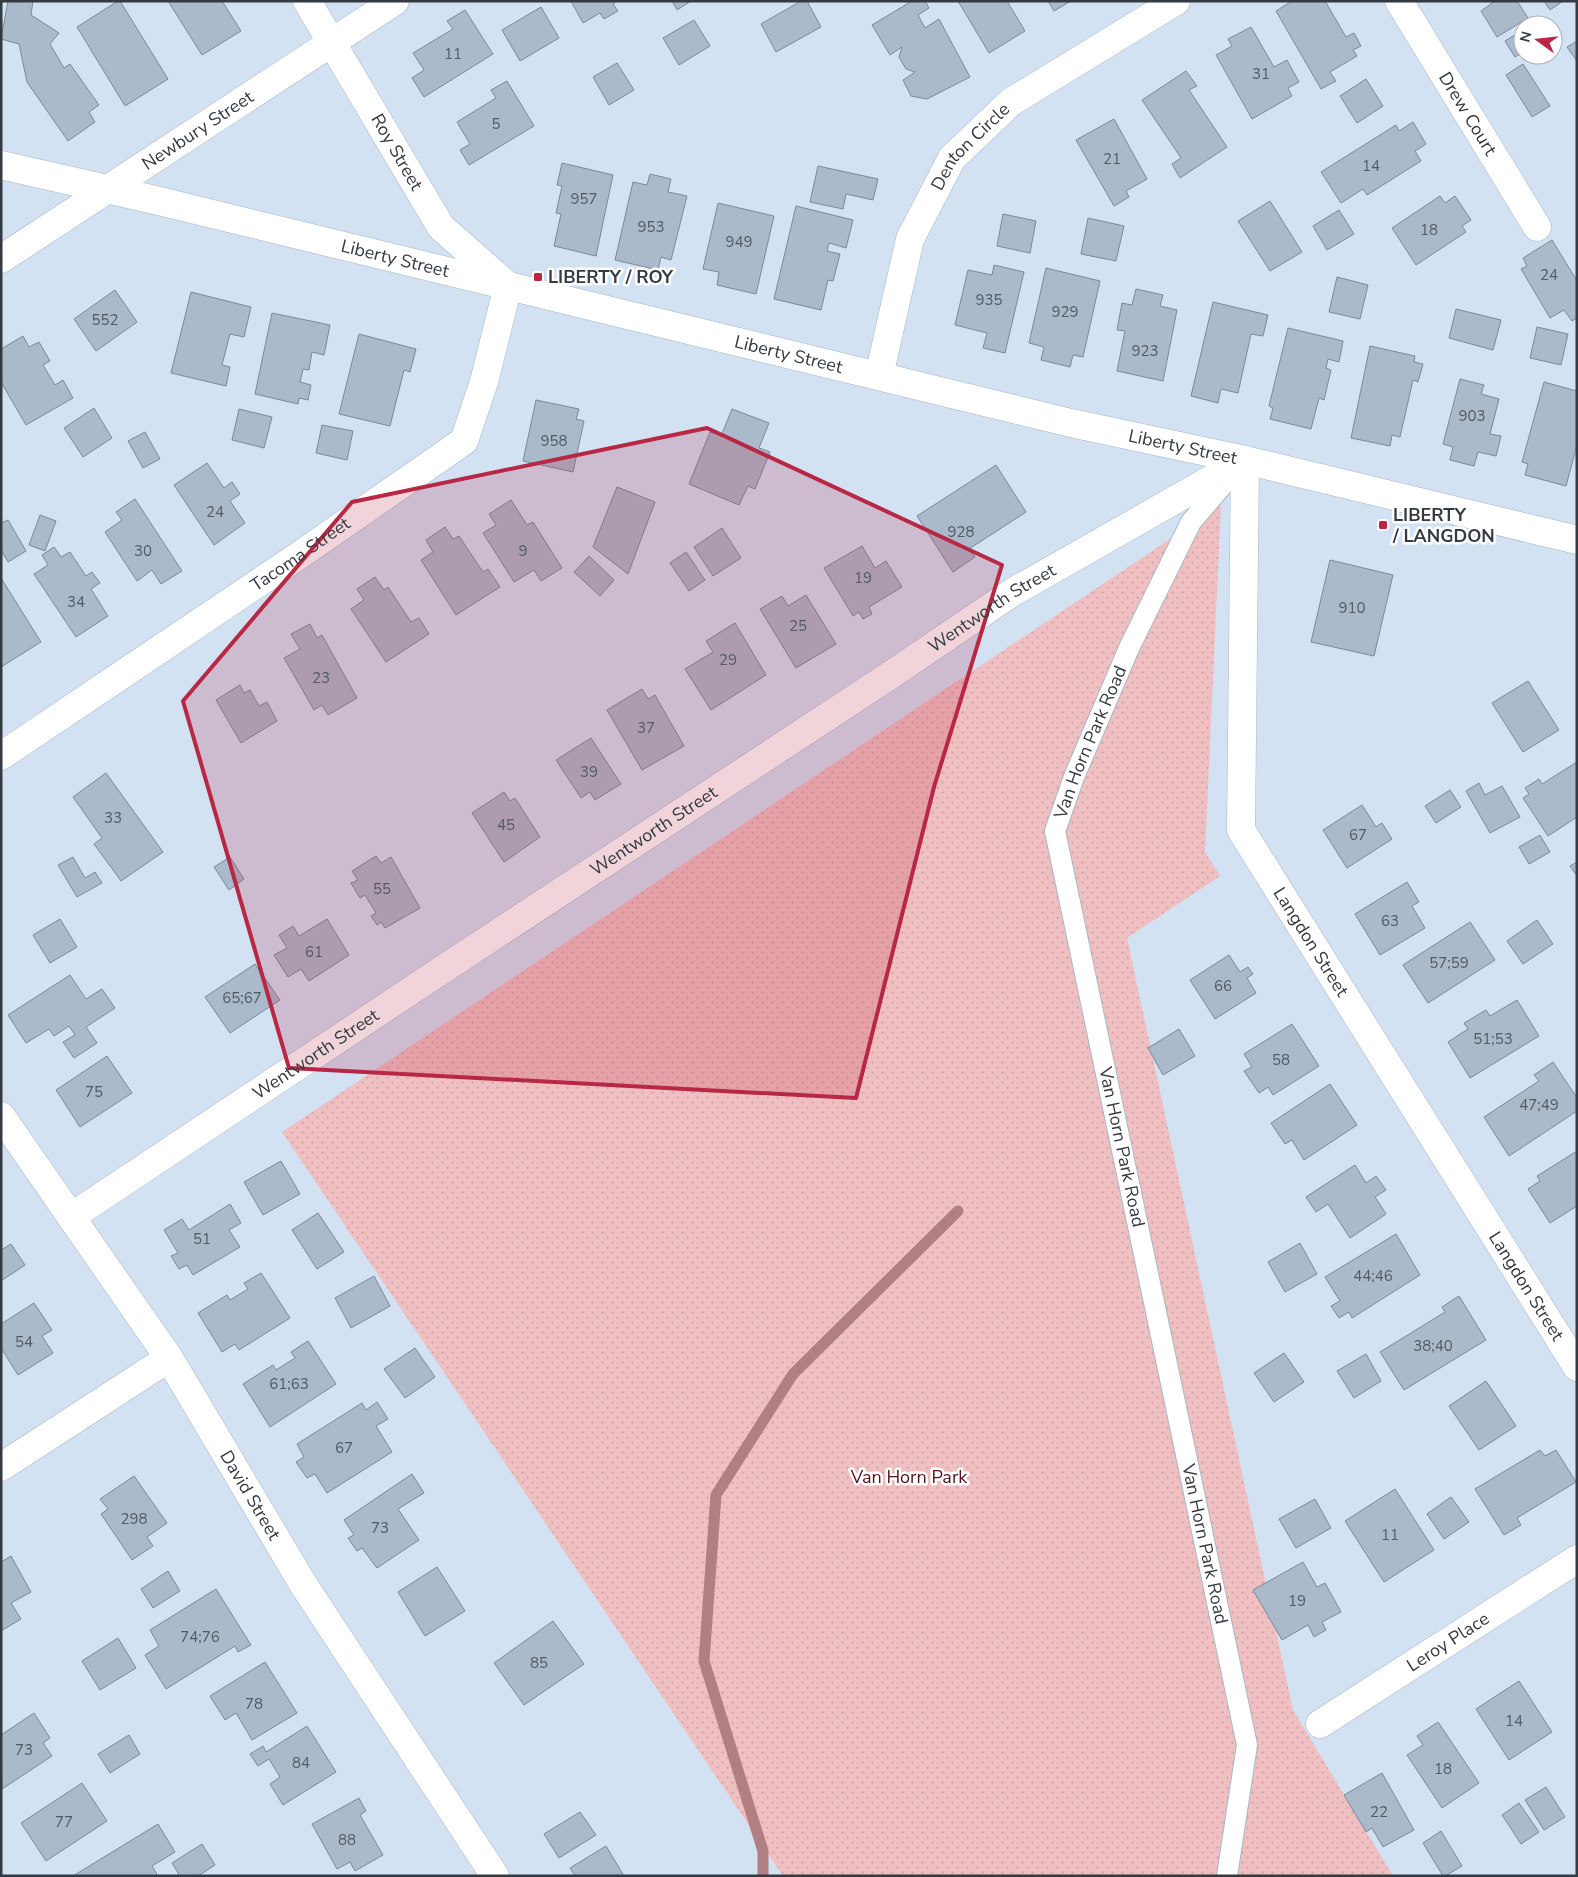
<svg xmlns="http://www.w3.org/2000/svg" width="1578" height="1877" font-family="'Nunito Sans',sans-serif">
<defs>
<pattern id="park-dots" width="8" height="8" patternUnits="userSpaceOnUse" patternTransform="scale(1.25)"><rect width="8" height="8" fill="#f0bfc1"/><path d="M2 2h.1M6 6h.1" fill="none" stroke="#cea5a7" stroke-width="1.8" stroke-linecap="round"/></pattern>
</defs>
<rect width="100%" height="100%" fill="#d2e2f3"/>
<path fill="url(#park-dots)" d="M1221,505L1205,852L1220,876L1127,938L1293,1710L1393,1876H783L282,1132Z"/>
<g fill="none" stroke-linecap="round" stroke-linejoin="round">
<path stroke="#b17f81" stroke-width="11" d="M763,1876V1851L704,1661L716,1495L793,1374L958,1211"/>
</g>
<g fill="#aabacb" stroke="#7a8999">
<path d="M8,1H33L31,15L59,33L50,44L64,68L70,64L99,105L89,112L95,122L68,141L27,82L19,44L1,39Z"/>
<path d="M118,1H120L168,79L125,106L77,27Z"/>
<path d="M168,1H222L241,31L202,55Z"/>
<path d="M571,1H617L613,4L618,11L604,19L600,13L583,23Z"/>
<path d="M672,1H691L677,10Z"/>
<path d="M801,1H807L821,27L776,52L761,24Z"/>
<path d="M912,1H925L929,8L918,15L925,28L939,19L970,77L927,99L911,96L903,80L915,72L906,69L899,57L902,47L890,55L872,25Z"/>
<path d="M958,1H1007L1025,31L989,53Z"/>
<path d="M1048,1H1071L1054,11Z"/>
<path d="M1292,1H1325L1346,37L1354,33L1361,46L1353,50L1357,56L1330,72L1336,81L1321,89L1276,11Z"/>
<path d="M1495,1H1517L1528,18L1497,37L1481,11Z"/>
<path d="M1544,1H1563L1550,10Z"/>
<path d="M541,7L559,38L520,61L502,30Z"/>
<path d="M465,10L493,54L424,97L412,78L424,70L413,53L453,29L447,21Z"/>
<path d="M694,20L710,46L679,65L663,38Z"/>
<path d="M1251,27L1274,67L1287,60L1299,82L1288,88L1292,96L1252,119L1216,55L1232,46L1228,39Z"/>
<path d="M1523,30V52L1515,57L1505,41Z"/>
<path d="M1577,41V61L1567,47Z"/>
<path d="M617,63L634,90L609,105L593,77Z"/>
<path d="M1523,64L1550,106L1532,117L1506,75Z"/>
<path d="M1186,71L1197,86L1189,90L1227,147L1180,178L1172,164L1181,158L1142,100Z"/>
<path d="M1366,79L1383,106L1357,123L1340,96Z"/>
<path d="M507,81L534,126L469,165L460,150L470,144L457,122L496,98L491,90Z"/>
<path d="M1114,119L1147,179L1126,191L1129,197L1114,206L1076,140Z"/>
<path d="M1413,122L1426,144L1415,151L1421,161L1367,195L1363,189L1341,203L1321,172L1396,125L1399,131Z"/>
<path d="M562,163L613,175L596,256L554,246L561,214L556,213L562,186L557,185Z"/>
<path d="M818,166L878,179L873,200L846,194L843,209L810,202Z"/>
<path d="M650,174L671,179L668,192L687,196L671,260L661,257L658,270L615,260L633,182L647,185Z"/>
<path d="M1440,196L1445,203L1455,196L1471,220L1462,226L1466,232L1416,265L1392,228Z"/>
<path d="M1270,201L1302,252L1270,271L1238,221Z"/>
<path d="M718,203L774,216L756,294L717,285L719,272L703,269Z"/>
<path d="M796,206L853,220L846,248L829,243L827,251L840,254L833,281L828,280L821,310L774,299Z"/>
<path d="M1339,210L1354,234L1327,250L1313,226Z"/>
<path d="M1003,214L1036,221L1030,253L997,246Z"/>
<path d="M1088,218L1124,226L1116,261L1081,254Z"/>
<path d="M1552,240L1577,281V318L1572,321L1564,310L1550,318L1521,269L1527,266L1523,258Z"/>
<path d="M994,265L1024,272L1005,353L983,348L987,333L955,325L968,270L992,275Z"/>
<path d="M1046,268L1100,281L1083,357L1073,355L1070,367L1041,360L1044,347L1029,343Z"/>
<path d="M1337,277L1368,285L1360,319L1329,312Z"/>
<path d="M1136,289L1163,295L1160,306L1177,310L1163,381L1117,371L1125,331L1117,330L1122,303L1132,305Z"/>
<path d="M115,290L137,322L96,351L74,319Z"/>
<path d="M191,292L251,307L244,337L230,334L222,365L230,367L226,386L171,373Z"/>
<path d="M1213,302L1268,315L1263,336L1251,334L1238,393L1221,389L1218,403L1191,396Z"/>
<path d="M1456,309L1501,320L1493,350L1449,338Z"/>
<path d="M272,313L330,325L324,355L312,352L309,370L303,369L300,382L311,385L308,400L299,398L298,404L255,394Z"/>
<path d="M1537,327L1568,334L1561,365L1530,358Z"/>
<path d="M1288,328L1343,341L1339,362L1328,359L1326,368L1331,370L1324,400L1319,398L1311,429L1270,419L1273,408L1269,406Z"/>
<path d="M359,334L416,349L410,372L404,370L390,426L339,414Z"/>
<path d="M23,336L29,347L39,342L50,361L43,365L55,385L63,380L73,398L26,425L1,382V349Z"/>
<path d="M1370,346L1415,356L1414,362L1423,364L1418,382L1413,380L1400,437L1392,435L1390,446L1351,438Z"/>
<path d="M1460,379L1484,385L1481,394L1499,399L1490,434L1501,436L1496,456L1478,452L1474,466L1450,460L1453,447L1443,444Z"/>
<path d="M1544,382L1577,391V445L1566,486L1525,475L1528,464L1522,462Z"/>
<path d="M536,400L579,409L576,419L584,421L573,472L523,461Z"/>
<path d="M94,408L112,438L83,457L64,428Z"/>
<path d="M239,409L272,417L264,448L232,440Z"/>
<path d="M732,409L769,423L759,448L770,452L755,489L748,486L739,505L689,484L710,432L721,436Z"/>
<path d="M322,425L353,431L347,460L316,453Z"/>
<path d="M145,432L160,459L143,468L128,441Z"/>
<path d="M207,463L224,488L232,482L240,494L230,501L245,523L214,545L174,485Z"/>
<path d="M996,465L1026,512L969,549L975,557L953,572L917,516Z"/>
<path d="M617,487L655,502L628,574L593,547Z"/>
<path d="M135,499L182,571L161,584L152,570L137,581L105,532L122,520L116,512Z"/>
<path d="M511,500L527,525L533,522L562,568L541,581L534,570L514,582L483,533L496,525L489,514Z"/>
<path d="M40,515L56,521L45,551L29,545Z"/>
<path d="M8,520L26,551L8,562L1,550V523Z"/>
<path d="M445,527L453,539L459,536L483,572L488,569L500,587L456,615L421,560L433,552L426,540Z"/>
<path d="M722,528L741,558L713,576L694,547Z"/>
<path d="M862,546L875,568L886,561L902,587L869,607L872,614L863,619L859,612L853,616L824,568Z"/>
<path d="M54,547L61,557L70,552L86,576L92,572L100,583L91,589L108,616L76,637L34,574L48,565L42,555Z"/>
<path d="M686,552L705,580L689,591L670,563Z"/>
<path d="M589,556L614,580L600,596L574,572Z"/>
<path d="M1330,560L1393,575L1374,656L1311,642Z"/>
<path d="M375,577L384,590L388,587L411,622L419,618L429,634L386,662L351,609L364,600L357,589Z"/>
<path d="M1,578L41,642L1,667Z"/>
<path d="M806,595L836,644L796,668L760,609L782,596L788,606Z"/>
<path d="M735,623L766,675L711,710L685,669L713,652L706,641Z"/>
<path d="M310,624L317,638L322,635L357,698L328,715L322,705L314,710L284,658L300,649L291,634Z"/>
<path d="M1528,681L1559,730L1523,752L1492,703Z"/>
<path d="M240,685L244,693L250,690L259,706L267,702L277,721L241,743L216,700Z"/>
<path d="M642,689L648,699L655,695L684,746L642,770L607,710Z"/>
<path d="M591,738L621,784L595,800L590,792L581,798L556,760Z"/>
<path d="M1577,762V817L1548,836L1523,798L1529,794L1525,788L1539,779L1542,784Z"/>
<path d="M106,773L163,852L121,881L94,844L102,838L73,797Z"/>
<path d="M1479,783L1485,795L1502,786L1520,817L1490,833L1466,791Z"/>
<path d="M1450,790L1461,807L1436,823L1425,806Z"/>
<path d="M504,792L510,801L515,798L540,837L504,862L472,813Z"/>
<path d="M1362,805L1376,827L1382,823L1392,839L1347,868L1323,830Z"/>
<path d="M1540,835L1550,852L1529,864L1519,847Z"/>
<path d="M376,856L381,863L391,857L420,908L385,928L381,922L377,925L371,916L376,913L365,895L360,898L351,883L358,880L352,871Z"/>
<path d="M73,857L85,878L95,872L102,883L77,897L58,865Z"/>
<path d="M230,857L244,879L229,890L214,867Z"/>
<path d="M1577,862V876L1570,866Z"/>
<path d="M1407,882L1419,902L1412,906L1425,928L1380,955L1355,914Z"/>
<path d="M60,919L77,947L50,963L33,935Z"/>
<path d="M327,919L349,955L309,981L301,969L288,977L274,955L287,948L279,935L293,926L299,936Z"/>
<path d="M1537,920L1553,944L1523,964L1507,941Z"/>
<path d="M1470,922L1495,960L1428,1003L1403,965Z"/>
<path d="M1229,955L1240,972L1248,967L1253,974L1247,978L1256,993L1215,1019L1190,980Z"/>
<path d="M255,964L280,1000L230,1033L205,997Z"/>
<path d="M70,975L86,999L102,989L115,1008L86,1027L97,1043L74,1058L63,1042L75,1035L69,1026L54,1036L49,1029L26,1043L8,1015Z"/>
<path d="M1517,1000L1539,1036L1470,1078L1448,1042L1468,1029L1464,1023L1486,1010L1490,1016Z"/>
<path d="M1292,1024L1319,1066L1273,1095L1268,1087L1259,1093L1244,1071L1252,1067L1244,1054Z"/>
<path d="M1179,1029L1195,1056L1163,1075L1148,1048Z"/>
<path d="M107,1056L132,1093L80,1127L56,1090Z"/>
<path d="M1553,1062L1577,1098V1111L1509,1156L1484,1117L1539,1081L1534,1075Z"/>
<path d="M1330,1084L1357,1125L1304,1160L1292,1140L1285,1144L1271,1123Z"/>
<path d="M1577,1151V1206L1550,1223L1528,1189L1540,1181L1537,1176Z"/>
<path d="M281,1161L300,1194L263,1215L244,1182Z"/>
<path d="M1355,1165L1366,1183L1376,1176L1386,1190L1375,1197L1386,1214L1350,1238L1328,1204L1316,1212L1306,1197Z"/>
<path d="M230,1204L241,1223L229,1230L240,1247L193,1275L187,1265L179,1269L171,1256L178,1253L164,1230L182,1219L189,1230Z"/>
<path d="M318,1213L344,1252L317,1269L292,1230Z"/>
<path d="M1396,1234L1420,1275L1352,1318L1349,1312L1339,1318L1331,1306L1340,1301L1325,1277Z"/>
<path d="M1300,1243L1317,1274L1285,1292L1268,1262Z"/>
<path d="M11,1244L25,1265L1,1281V1250Z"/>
<path d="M261,1273L290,1318L239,1350L235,1344L222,1352L198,1313L227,1295L230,1300L248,1289L244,1283Z"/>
<path d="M374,1276L390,1306L351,1328L335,1298Z"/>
<path d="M1459,1296L1486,1340L1404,1390L1380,1352L1445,1312L1442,1307Z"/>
<path d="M34,1303L52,1330L42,1336L53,1353L18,1375L1,1348V1324Z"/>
<path d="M308,1341L336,1384L270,1427L243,1384L273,1365L276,1370L295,1358L291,1352Z"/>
<path d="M415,1348L435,1377L405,1398L384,1369Z"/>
<path d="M1284,1353L1304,1382L1274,1402L1254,1373Z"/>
<path d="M1366,1354L1381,1381L1354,1398L1337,1371Z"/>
<path d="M1486,1381L1516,1426L1479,1450L1449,1406Z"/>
<path d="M377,1402L388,1419L376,1426L392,1452L327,1493L315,1474L307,1478L296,1462L304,1457L297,1444L362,1403L366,1410Z"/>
<path d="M1540,1450L1545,1456L1556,1450L1576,1482L1517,1518L1521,1525L1504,1535L1475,1489Z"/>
<path d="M412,1474L424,1493L398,1509L419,1540L377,1568L362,1548L357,1551L348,1538L354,1535L344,1520Z"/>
<path d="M134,1476L167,1523L147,1537L153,1546L132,1560L101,1514L108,1509L100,1499Z"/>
<path d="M1395,1489L1434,1550L1384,1582L1345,1521Z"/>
<path d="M1451,1497L1469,1522L1444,1539L1427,1514Z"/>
<path d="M1315,1499L1331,1528L1296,1548L1279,1519Z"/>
<path d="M11,1556L31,1592L11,1603L21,1619L1,1631V1562Z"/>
<path d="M1303,1562L1317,1587L1325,1583L1341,1612L1322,1622L1326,1630L1314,1637L1308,1625L1282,1640L1253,1590Z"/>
<path d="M437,1567L465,1611L425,1636L398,1592Z"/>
<path d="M168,1571L180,1591L153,1608L141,1589Z"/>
<path d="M216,1589L251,1645L238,1652L235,1646L166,1689L145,1655L159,1646L150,1630Z"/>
<path d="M553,1621L584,1664L524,1705L494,1663Z"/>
<path d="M118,1638L136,1668L100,1690L82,1661Z"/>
<path d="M265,1662L297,1713L252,1740L236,1713L225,1720L210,1696Z"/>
<path d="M1519,1681L1552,1732L1509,1760L1476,1709Z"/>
<path d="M34,1713L50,1738L43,1743L52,1756L2,1789L1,1735Z"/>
<path d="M1438,1722L1479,1783L1442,1808L1407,1755L1423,1745L1417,1736Z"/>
<path d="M307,1726L336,1772L283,1805L270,1784L280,1777L269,1759L258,1766L250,1754L263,1746L266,1752Z"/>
<path d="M129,1735L140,1754L110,1773L98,1754Z"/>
<path d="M1382,1773L1414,1830L1383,1847L1372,1828L1366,1832L1344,1795Z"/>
<path d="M82,1783L107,1821L46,1861L21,1823Z"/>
<path d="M1546,1787L1565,1817L1544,1830L1525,1800Z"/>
<path d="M359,1798L366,1811L360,1815L383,1855L355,1871L350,1862L337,1869L312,1824Z"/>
<path d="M1519,1803L1539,1832L1521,1844L1502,1815Z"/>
<path d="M580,1812L596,1835L559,1858L544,1834Z"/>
<path d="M158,1824L175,1852L152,1866L158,1876H73Z"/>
<path d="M1441,1831L1462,1866L1445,1876H1443L1423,1843Z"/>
<path d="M202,1844L215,1865L198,1876H180L172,1863Z"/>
<path d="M606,1846L624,1876H575L570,1868Z"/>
</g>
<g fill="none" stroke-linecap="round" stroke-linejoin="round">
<defs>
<g id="lane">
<path id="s1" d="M1227,1876L1247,1745L1055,831L1074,777L1129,648L1191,522L1234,472"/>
</g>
<g id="street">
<path id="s2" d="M1399,1L1537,227"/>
<path id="s3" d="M879,376L910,239L952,158L1011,102L1176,1"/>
<path id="s4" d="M1245,460L1241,830L1577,1367"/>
<path id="s5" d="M1,756L291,561L464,441L484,382L508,286L441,227L307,1"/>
<path id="s6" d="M1,1116L169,1358L303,1584L495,1876"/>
<path id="s7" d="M71,1217L448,966L889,676L1013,592L1245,460"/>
<path d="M1,1467L169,1358"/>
<path id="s8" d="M1320,1724L1577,1559"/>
</g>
<g id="secondary">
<path id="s9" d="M1,165L155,200L1071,423L1245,460L1577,540"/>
<path id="s10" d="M1,259L395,1"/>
</g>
</defs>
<use href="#lane" stroke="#a8b7c8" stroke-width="22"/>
<use href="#street" stroke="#a8b7c8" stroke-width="29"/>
<use href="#secondary" stroke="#a8b7c8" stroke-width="29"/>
<use href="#lane" stroke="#fff" stroke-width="20"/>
<use href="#street" stroke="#fff" stroke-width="28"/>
<use href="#secondary" stroke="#fff" stroke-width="28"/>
</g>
<path fill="#b82744" fill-opacity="0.2" stroke="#b82744" stroke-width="4" stroke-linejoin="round" d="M707,428L1002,565L934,787L856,1098L289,1068L183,701L352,502Z"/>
<g fill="#b82744" stroke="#fff" stroke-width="2">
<rect x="533" y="272" width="10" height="10" rx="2.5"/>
<rect x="1378" y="520" width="10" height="10" rx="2.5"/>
</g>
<g text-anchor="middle" stroke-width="5" stroke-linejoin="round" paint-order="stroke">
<g font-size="15" fill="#525a64">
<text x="453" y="59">11</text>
<text x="1261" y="79">31</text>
<text x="496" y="129">5</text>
<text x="1112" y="164">21</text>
<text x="1371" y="171">14</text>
<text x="584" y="204">957</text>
<text x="651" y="232">953</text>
<text x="1429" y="235">18</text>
<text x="739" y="247">949</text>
<text x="1549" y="280">24</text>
<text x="989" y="305">935</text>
<text x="1065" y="317">929</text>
<text x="105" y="325">552</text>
<text x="1145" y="356">923</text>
<text x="1472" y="421">903</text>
<text x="554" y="446">958</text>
<text x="215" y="517">24</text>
<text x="961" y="537">928</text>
<text x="143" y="556">30</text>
<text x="523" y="556">9</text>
<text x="863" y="583">19</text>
<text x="76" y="607">34</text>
<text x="1352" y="613">910</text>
<text x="798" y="631">25</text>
<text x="728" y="665">29</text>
<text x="321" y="683">23</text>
<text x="646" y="733">37</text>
<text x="589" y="777">39</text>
<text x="113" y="823">33</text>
<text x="506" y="830">45</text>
<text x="1358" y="840">67</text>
<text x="382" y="894">55</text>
<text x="1390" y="926">63</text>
<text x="314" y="957">61</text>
<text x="1449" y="968">57;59</text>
<text x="1223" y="991">66</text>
<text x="242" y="1003">65;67</text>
<text x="1493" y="1044">51;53</text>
<text x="1281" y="1065">58</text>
<text x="94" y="1097">75</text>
<text x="1539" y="1110">47;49</text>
<text x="202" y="1244">51</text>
<text x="1373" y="1281">44;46</text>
<text x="24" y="1347">54</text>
<text x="1433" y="1351">38;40</text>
<text x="289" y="1389">61;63</text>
<text x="344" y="1453">67</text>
<text x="134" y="1524">298</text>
<text x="380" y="1533">73</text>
<text x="1390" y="1540">11</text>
<text x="1297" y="1606">19</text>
<text x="200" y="1642">74;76</text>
<text x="539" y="1668">85</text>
<text x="254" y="1709">78</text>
<text x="1514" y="1726">14</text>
<text x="24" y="1755">73</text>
<text x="301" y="1768">84</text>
<text x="1443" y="1774">18</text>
<text x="1379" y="1817">22</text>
<text x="64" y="1827">77</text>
<text x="347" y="1845">88</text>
</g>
<g font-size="18" fill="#343a41" stroke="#fff">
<text dy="6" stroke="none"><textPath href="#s2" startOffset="132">Drew Court</textPath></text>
<text dy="6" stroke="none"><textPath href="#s10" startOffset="235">Newbury Street</textPath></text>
<text dy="6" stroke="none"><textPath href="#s3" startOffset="252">Denton Circle</textPath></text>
<text transform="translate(397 152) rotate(60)" y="6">Roy Street</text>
<text dy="6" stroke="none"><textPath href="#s9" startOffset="405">Liberty Street</textPath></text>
<text dy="6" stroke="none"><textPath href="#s9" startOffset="810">Liberty Street</textPath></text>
<text dy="6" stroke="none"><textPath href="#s9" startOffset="1215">Liberty Street</textPath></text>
<text dy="6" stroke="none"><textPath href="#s5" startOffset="361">Tacoma Street</textPath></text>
<text dy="6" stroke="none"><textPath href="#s7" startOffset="1104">Wentworth Street</textPath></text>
<text dy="6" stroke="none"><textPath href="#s1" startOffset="1162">Van Horn Park Road</textPath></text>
<text dy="6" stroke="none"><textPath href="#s7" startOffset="699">Wentworth Street</textPath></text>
<text dy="6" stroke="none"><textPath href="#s4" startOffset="502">Langdon Street</textPath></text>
<text dy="6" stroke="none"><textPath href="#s7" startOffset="294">Wentworth Street</textPath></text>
<text transform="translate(1122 1147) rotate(78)" y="6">Van Horn Park Road</text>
<text dy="6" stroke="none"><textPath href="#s4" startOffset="908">Langdon Street</textPath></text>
<text dy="6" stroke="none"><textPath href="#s6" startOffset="454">David Street</textPath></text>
<text transform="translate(1205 1544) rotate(78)" y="6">Van Horn Park Road</text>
<text dy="6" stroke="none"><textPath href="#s8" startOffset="152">Leroy Place</textPath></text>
</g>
<g font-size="18" font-weight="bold" fill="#343a41" stroke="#fff" text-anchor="start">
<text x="548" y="283">LIBERTY / ROY</text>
<text x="1393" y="521">LIBERTY<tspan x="1393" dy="21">/ LANGDON</tspan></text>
</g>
<g font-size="18" fill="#51121c" stroke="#fff">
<text x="909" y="1483">Van Horn Park</text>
</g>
</g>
<rect width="1578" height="1877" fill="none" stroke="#343a41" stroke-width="5"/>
<g transform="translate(1538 40) rotate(285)"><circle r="24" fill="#ffffff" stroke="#aeb0b3"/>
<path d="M0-4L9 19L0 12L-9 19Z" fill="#b82744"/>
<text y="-8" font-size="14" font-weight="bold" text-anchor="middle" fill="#343a41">N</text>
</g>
</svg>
